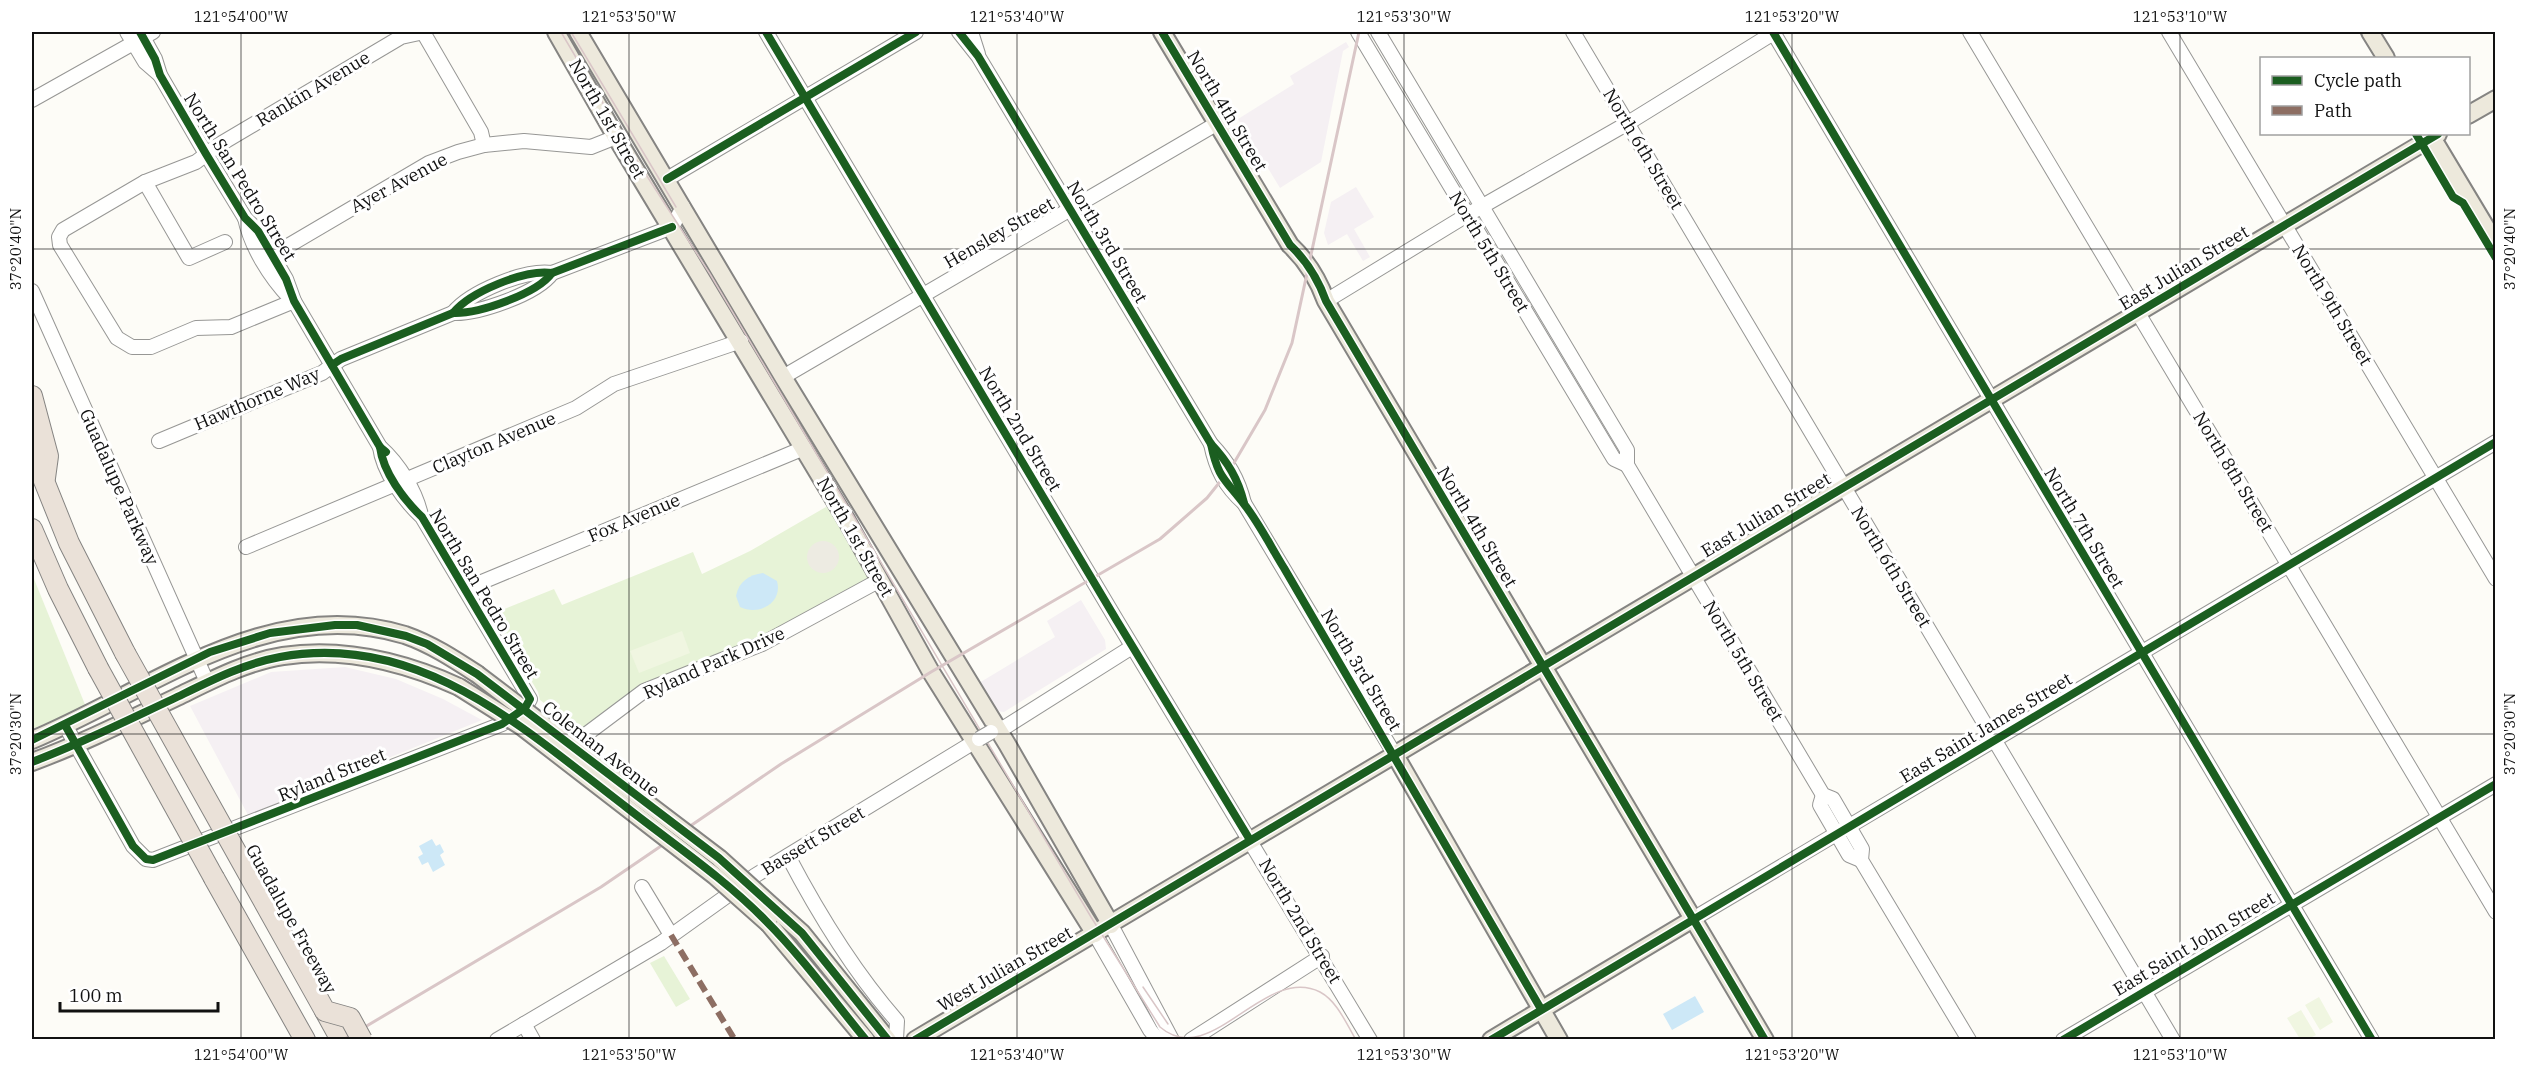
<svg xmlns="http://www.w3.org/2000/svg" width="2527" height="1071" font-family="'IBM Plex Serif',serif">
<rect width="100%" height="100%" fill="#fdfcf7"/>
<g fill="#f5f0f3">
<path d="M1346,42L1349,47L1343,51L1321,162L1280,188L1238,119L1294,84L1290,76Z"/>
<path d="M1356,187L1374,217L1354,229L1370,257L1363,261L1347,234L1328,245L1324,233L1331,202Z"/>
<path d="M1081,600L1105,640L1106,649L1004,712L997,711L979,683L1055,637L1047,621Z"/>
<path d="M345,667L396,679L443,699L482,720L248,815L190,706L271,672Z"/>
</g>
<g fill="#e7f3d7">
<path d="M838,500L879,575L788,626L636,688L583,733L540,700L538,692L492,614L554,589L562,605L693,552L702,574L750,551Z"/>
<path d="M32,574L86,707L32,729Z"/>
<path d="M664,956L690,999L676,1007L650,963Z"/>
</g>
<g fill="#f0f6e1">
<path d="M682,631L690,653L639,673L630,651Z"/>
<path d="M2319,997L2333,1022L2320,1030L2305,1005Z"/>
<path d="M2301,1010L2316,1035L2308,1039H2300L2287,1018Z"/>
</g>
<circle fill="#edebe2" cx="823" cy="557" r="16"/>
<g fill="#cde8f7">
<path d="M763,573L777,581C783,603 759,616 740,607L736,596C739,581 749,575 763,573Z"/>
<path d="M432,839L436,846L440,844L444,852L440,855L445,865L433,872L428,862L422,865L418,857L423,854L419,846Z"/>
<path d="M1695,996L1704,1012L1672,1030L1663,1014Z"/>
</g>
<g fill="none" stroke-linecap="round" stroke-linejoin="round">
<defs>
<g id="minor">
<path d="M127,32L145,62L160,75"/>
<path d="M140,32L155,59L160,75L206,154L245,218L258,231L286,279L294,301L380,447C399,464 415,490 421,515"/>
<path d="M423,32L481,132L484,145"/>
<path d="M766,32L1117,621L1370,1040"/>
<path d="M959,32L978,56L1211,444C1228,462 1238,479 1244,503"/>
<path d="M971,32L978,54"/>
<path d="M1358,32L1614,459L1627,465"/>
<path d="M1378,32L1627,450V465L1823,795L1833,799L1862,849L1861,860L1969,1040"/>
<path d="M1573,32L2173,1040"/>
<path d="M1773,32L2372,1040"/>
<path d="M1970,32L2496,912"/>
<path d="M2169,32L2496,579"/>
<path d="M32,100L153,32"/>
<path d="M667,179L916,32"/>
<path d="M145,182L189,258L225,242"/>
<path d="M245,218C251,247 270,277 290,298"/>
<path d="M266,264L281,250L429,163L458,152L484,145L524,141L591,147L616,137"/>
<path d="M32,291L207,682"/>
<path d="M294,301L231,327L196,328L151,347H132L117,338L60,245L59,237L63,230L145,182L196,162L217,146L401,37L424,32"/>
<path d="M1326,301L1467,215L1628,123L1775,32"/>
<path d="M453,313C470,292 525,269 552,273L672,227L683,207"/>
<path d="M783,377L1216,124"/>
<path d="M159,441L322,373L341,359L453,313C478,314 537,294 552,273"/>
<path d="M1211,444C1216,469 1225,486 1244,503L1395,755"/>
<path d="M246,547L576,408L614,384L741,341"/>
<path d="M465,589L804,448"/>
<path d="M65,725L133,846L146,859L153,860L502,724L525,708L530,699L422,517C404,500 383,472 380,447"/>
<path d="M991,732L1007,726L1132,647"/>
<path d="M564,751L644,691L762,644L880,580"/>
<path d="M1823,795L1820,805L1849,855L1861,860"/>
<path d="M788,856C819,915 853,971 897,1021L896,1040"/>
<path d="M642,887L671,935"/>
<path d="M1693,919L2496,442"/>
<path d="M1111,925L1172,1040"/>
<path d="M1095,934L1150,1030L1158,1040"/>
<path d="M524,1024L533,1040"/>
<path d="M497,1040L661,943L756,875L979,739"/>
<path d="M1191,1040L1322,956"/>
<path d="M2063,1040L2496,784"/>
</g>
<g id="major">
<path d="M556,32L616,137L847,521L931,672L1095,934"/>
<path d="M578,32L783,377L1007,744L1111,925"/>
<path d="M1162,32L1290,245C1306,260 1318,279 1326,301L1765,1040"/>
<path d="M2370,32L2386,58"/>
<path d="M2468,115L2496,99"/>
<path d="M2430,134L2496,244"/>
<path d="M32,740C150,691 269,593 405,635C431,644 454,659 477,674"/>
<path d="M1395,755L1559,1040"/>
<path d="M32,762C81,744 129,720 177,697C210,681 245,662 283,656C343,647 404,662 459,687"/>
<path d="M783,916L802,933L888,1040"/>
<path d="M769,924L866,1040"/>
<path d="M915,1040L2438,134"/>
<path d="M1491,1040L1693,919"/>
</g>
<g id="highway">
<path d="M32,396L48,456L45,478"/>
<path d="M32,451L69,543L125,653"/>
<path d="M32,529L58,589L98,668"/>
<path d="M214,878L305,1040"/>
<path d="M325,1011L341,1040"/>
</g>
</defs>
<use href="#minor" stroke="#979795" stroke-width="16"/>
<use href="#major" stroke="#858482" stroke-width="20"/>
<use href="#highway" stroke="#858482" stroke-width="22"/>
<use href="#minor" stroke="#fffffe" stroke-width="14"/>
<use href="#major" stroke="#ede9dc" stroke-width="16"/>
<use href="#highway" stroke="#eae1d8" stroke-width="20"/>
<g stroke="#d9c6c7" stroke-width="1.5">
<path d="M561,32L634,156L710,274L1091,917L1160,1027C1211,1071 1264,964 1320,992C1337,1001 1346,1023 1356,1040"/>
<path d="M571,32L676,207"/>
<path d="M1143,987L1168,1024"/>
</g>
<path stroke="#d9c6c7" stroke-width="3" d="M343,1040L601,887L781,764L931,672L1160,539L1207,498L1231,468L1265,410L1292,343L1359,32"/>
<defs>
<path id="minor-bridge" d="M979,739L991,732"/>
<g id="major-bridge">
<path d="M477,674L719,858L783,916"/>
<path d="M459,687L521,726L715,876L769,924"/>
</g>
<g id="highway-bridge">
<path d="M125,653L325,1011L350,1018L362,1040"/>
<path d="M98,668L214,878"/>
</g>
</defs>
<use href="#minor-bridge" stroke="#979795" stroke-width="16" stroke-linecap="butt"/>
<use href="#major-bridge" stroke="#858482" stroke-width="20" stroke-linecap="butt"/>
<use href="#highway-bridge" stroke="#858482" stroke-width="22" stroke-linecap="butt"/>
<use href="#minor-bridge" stroke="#fffffe" stroke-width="14"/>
<use href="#major-bridge" stroke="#ede9dc" stroke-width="16"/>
<use href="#highway-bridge" stroke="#eae1d8" stroke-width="20"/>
<path stroke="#8d6e63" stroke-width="6" stroke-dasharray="12 6" stroke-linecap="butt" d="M671,935L735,1040"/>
<defs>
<g id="cycleway">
<path d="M140,32L155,59L160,75L206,154L245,218L258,231L286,279L294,301L380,447L386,452"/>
<path d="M766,32L1117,621L1250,840"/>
<path d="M959,32L978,56L1211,444C1228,462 1238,479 1244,503"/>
<path d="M1162,32L1290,245C1306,260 1318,279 1326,301L1765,1040"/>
<path d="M1773,32L2372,1040"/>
<path d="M2416,134L2453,197L2463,203L2496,258"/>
<path d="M667,179L916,32"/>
<path d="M453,313C470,292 525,269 552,273L672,227"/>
<path d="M332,365L341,359L453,313C478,314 537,294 552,273"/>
<path d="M1211,444C1218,478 1224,478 1244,504C1259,523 1271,547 1284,568L1541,1009"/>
<path d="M65,725L133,846L146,859L153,860L502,724L525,708L530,699L422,517C404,500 383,472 380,447"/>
<path d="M32,740L210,652L270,633L335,625H357L406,636L427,644L477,674L719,858L802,933L888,1040"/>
<path d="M32,762C80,744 126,721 173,699C208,682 242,664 280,657C420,631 525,730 626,807C673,844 724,878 766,921C803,958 833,1000 866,1040"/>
<path d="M915,1040L2438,134"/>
<path d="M1491,1040L2496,442"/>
<path d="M2063,1040L2496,784"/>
</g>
</defs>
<use href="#cycleway" stroke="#fff" stroke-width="11"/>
<use href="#cycleway" stroke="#1b5e20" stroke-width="8"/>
</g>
<path fill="none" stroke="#111" stroke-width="1.5" stroke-opacity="0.45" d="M241,32V1040M629,32V1040M1017,32V1040M1404,32V1040M1792,32V1040M2180,32V1040M32,249H2496M32,734H2496"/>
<g text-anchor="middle" stroke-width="6" stroke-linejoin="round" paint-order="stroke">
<g font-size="18" fill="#111" stroke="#fff">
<text transform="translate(313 89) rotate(-31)" y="6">Rankin Avenue</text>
<text transform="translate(1227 111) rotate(59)" y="6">North 4th Street</text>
<text transform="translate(607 119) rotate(60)" y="6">North 1st Street</text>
<text transform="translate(1643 149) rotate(59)" y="6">North 6th Street</text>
<text transform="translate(240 177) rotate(58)" y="6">North San Pedro Street</text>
<text transform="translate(399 183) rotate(-28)" y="6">Ayer Avenue</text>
<text transform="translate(999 233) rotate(-30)" y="6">Hensley Street</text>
<text transform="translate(1107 242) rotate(59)" y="6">North 3rd Street</text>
<text transform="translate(1489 252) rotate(59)" y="6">North 5th Street</text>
<text transform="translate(2184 268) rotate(-31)" y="6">East Julian Street</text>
<text transform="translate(2332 305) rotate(59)" y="6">North 9th Street</text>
<text transform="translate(257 399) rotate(-23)" y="6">Hawthorne Way</text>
<text transform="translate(1020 429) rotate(59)" y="6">North 2nd Street</text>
<text transform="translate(494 443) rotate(-23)" y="6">Clayton Avenue</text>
<text transform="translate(2233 472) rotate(59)" y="6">North 8th Street</text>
<text transform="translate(119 487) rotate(66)" y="6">Guadalupe Parkway</text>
<text transform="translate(1766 515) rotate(-31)" y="6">East Julian Street</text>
<text transform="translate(634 518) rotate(-23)" y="6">Fox Avenue</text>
<text transform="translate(1477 527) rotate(59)" y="6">North 4th Street</text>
<text transform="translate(2084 528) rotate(59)" y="6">North 7th Street</text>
<text transform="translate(855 537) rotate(60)" y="6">North 1st Street</text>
<text transform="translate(1891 567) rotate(59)" y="6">North 6th Street</text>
<text transform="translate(484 594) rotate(59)" y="6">North San Pedro Street</text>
<text transform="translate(1743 661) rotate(59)" y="6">North 5th Street</text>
<text transform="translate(714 663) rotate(-24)" y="6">Ryland Park Drive</text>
<text transform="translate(1361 670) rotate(59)" y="6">North 3rd Street</text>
<text transform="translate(1986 728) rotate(-31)" y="6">East Saint James Street</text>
<text transform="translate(601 749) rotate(38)" y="6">Coleman Avenue</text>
<text transform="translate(332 775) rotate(-22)" y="6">Ryland Street</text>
<text transform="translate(813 841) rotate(-31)" y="6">Bassett Street</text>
<text transform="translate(291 919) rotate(61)" y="6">Guadalupe Freeway</text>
<text transform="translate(1300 921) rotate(59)" y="6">North 2nd Street</text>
<text transform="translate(2194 944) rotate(-31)" y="6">East Saint John Street</text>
<text transform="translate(1005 969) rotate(-30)" y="6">West Julian Street</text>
</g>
</g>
<rect width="2527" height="1071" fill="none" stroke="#ffffff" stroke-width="66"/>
<rect x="2260" y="57" width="210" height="78" fill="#ffffff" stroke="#a0a0a0" stroke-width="1.5"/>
<rect x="2272" y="76" width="30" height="9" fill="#1b5e20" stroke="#a0a0a0" stroke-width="1.5"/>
<text x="2314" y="87" font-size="18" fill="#111111">Cycle path</text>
<rect x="2272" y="106" width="30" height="9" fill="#8d6e63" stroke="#a0a0a0" stroke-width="1.5"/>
<text x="2314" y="117" font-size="18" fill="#111111">Path</text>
<path d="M60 1002v9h158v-9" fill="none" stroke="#111111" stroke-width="3"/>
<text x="69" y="1002" font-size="18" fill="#111111" stroke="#ffffff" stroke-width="4.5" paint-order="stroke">100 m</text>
<rect x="33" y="33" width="2461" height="1005" fill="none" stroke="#111" stroke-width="2"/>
<g font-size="15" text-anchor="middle" fill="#111">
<text x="241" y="22">121°54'00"W</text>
<text x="629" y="22">121°53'50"W</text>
<text x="1017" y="22">121°53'40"W</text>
<text x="1404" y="22">121°53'30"W</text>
<text x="1792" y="22">121°53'20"W</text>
<text x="2180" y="22">121°53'10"W</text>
<text transform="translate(16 249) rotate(-90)" y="5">37°20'40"N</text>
<text transform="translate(2510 249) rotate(-90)" y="5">37°20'40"N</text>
<text transform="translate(16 734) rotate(-90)" y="5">37°20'30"N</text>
<text transform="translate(2510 734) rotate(-90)" y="5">37°20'30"N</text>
<text x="241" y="1060">121°54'00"W</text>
<text x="629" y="1060">121°53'50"W</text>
<text x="1017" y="1060">121°53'40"W</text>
<text x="1404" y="1060">121°53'30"W</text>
<text x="1792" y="1060">121°53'20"W</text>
<text x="2180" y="1060">121°53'10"W</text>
</g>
</svg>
